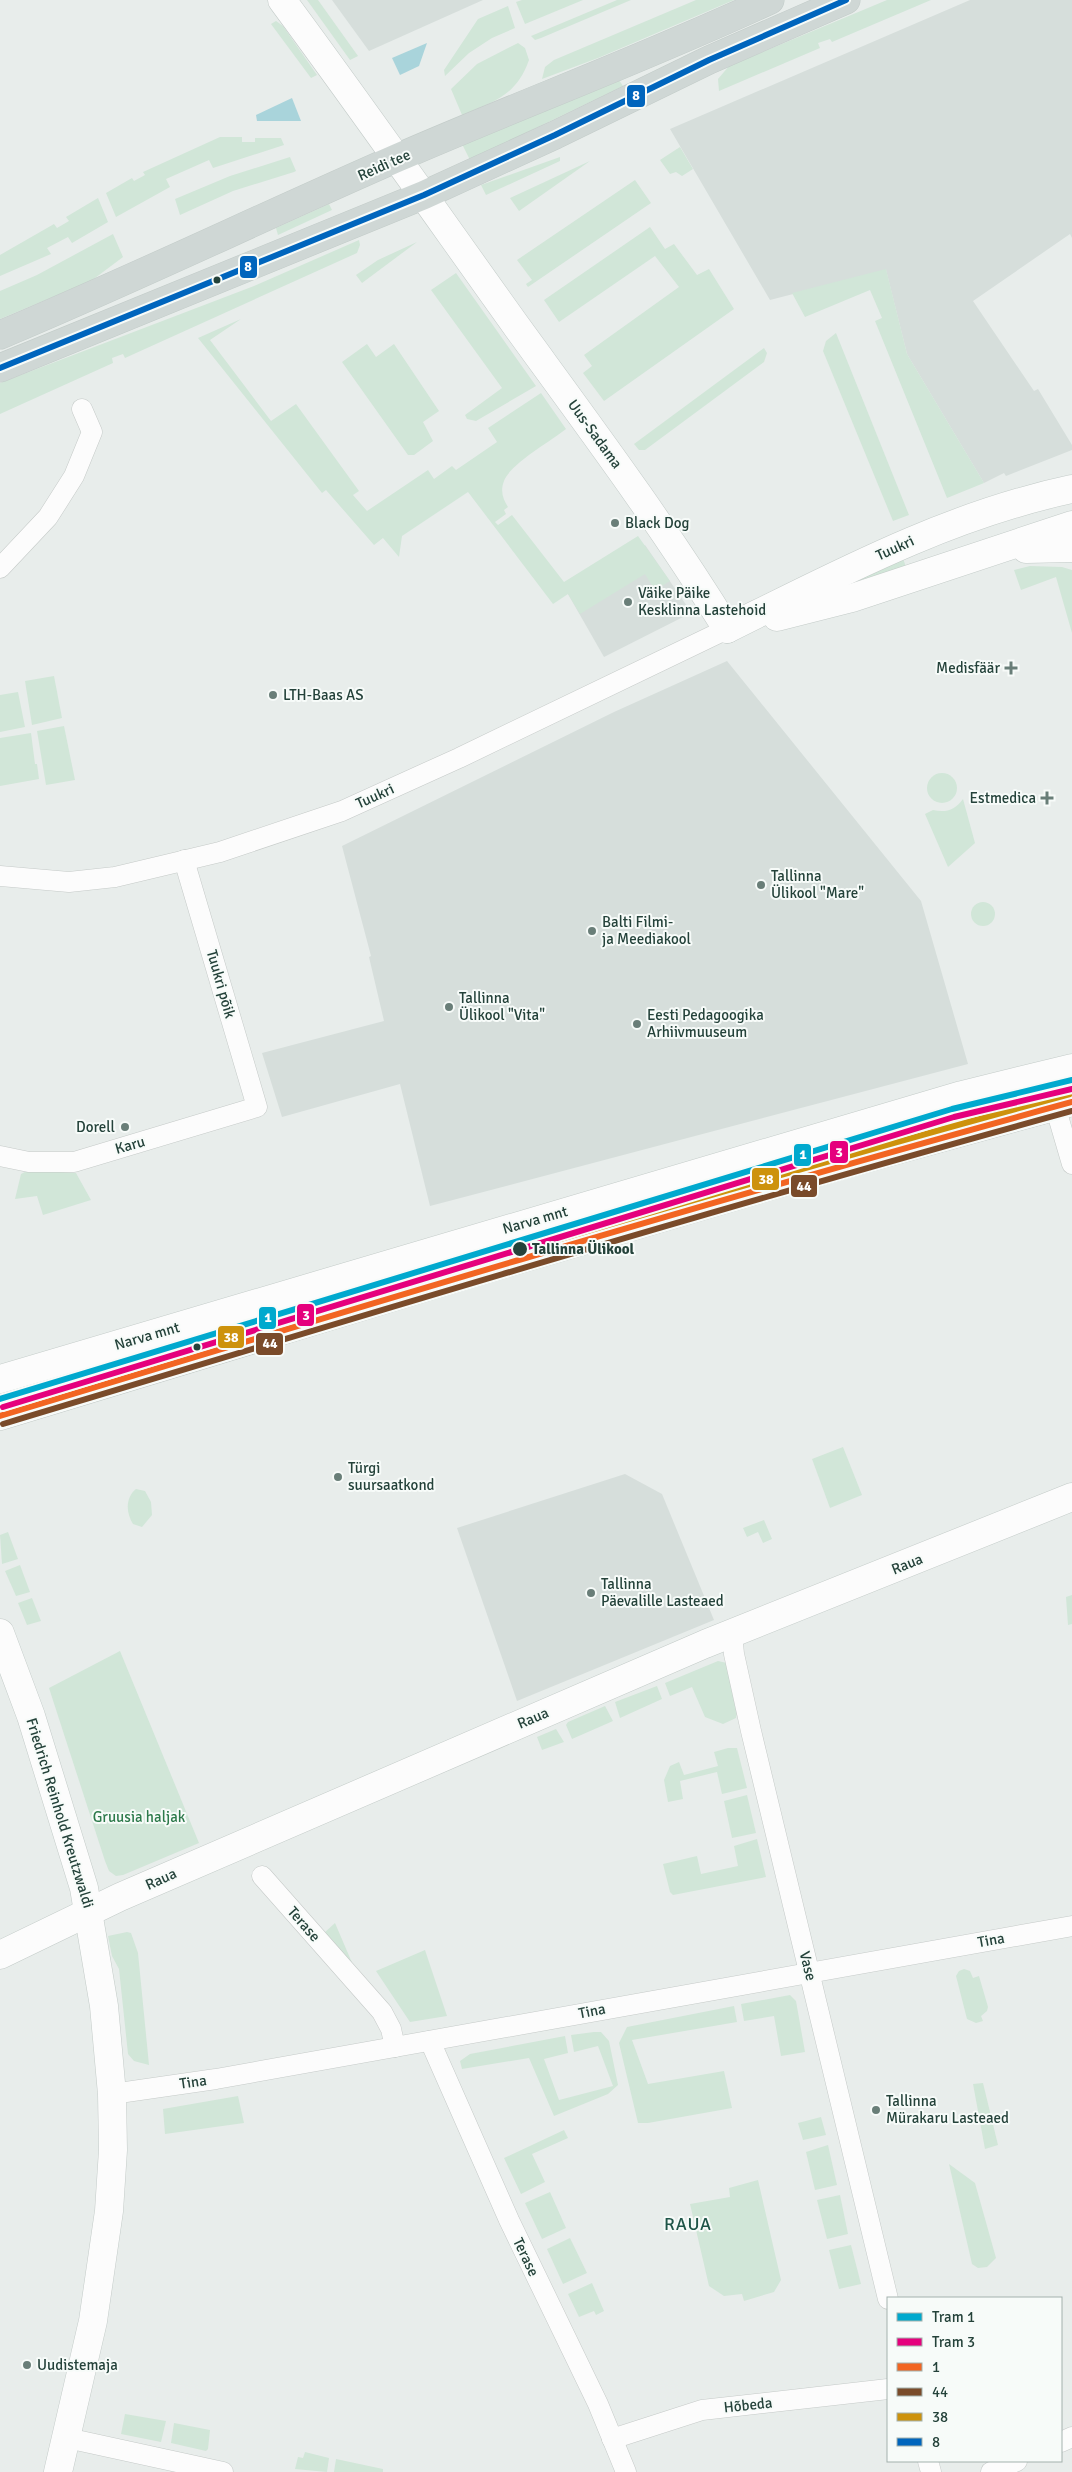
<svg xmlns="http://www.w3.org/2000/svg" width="1072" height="2472" font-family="Signika,sans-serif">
<rect width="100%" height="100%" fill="#e8edeb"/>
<!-- built -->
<g fill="#d6dedb">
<polygon points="332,0 483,0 369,51"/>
<polygon points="970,0 1072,0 1072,238 1070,234 973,301 1034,391 1038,389 1072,445 1072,450 1006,476 1004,473 984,483 907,354 886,270 770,300 670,129"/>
<polygon points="645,545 689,609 687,615 604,657 568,594"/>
<polygon points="727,661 921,901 968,1064 430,1206 400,1084 282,1117 262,1053 384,1021 369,957 371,956 342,846 614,712"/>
<polygon points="625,1474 662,1494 714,1620 517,1701 457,1528"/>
</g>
<!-- green -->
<g fill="#d1e6d8">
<polygon points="307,0 318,0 358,56 350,60"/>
<polygon points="522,0 583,0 525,24 516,2"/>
<polygon points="617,0 631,0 541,38 535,40 531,36"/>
<polygon points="696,0 734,0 598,58 542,79 545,67 554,60"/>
<polygon points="887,0 931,0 832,42 830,39 818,43 820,48 719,91 718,79 729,66"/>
<polygon points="508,6 515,28 492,38 469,53 445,76 444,70 478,19"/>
<polygon points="276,21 283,26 317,75 311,78 271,24"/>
<path d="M518 43 525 48 529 60C516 96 495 101 462 115L451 89 477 64Z"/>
<polygon points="619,80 623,86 470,160 462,144"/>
<polygon points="220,137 242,137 242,142 255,142 255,138 281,138 284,145 213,168 209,160 166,179 170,187 116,217 106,193 132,178 134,181 145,175 143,172"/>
<polygon points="680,147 693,169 682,176 676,172 670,174 660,160"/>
<polygon points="290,157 296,171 294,172 233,191 180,215 175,199 230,176"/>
<polygon points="560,157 560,161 486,195 481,185"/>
<polygon points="590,161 519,211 510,198"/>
<polygon points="635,180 651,203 528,287 526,284 532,280 517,260"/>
<polygon points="98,198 108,222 72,243 68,237 47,248 51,254 0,276 0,255 54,224 57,228 69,221 66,217"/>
<polygon points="329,204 332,210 278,235 276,228"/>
<polygon points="650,227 665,249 674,244 697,275 709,269 734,309 604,401 583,373 592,366 584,355 679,287 655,256 559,322 544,300"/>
<polygon points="113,234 123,257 91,281 0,319 0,291 37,275"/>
<polygon points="359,240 360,245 357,253 125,358 123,354 112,358 113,363 0,414 0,383 254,286"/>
<polygon points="417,242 362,283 356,275 378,260"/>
<polygon points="886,269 907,354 984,483 947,498 875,321 882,318 870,290 805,317 792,293"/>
<polygon points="456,273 536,386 476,421 467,419 465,415 502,388 431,290"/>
<path d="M241 319 210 340 271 421 296 404 359 491 353 495 367 511 428 470 434 479 452 466 456 470 497 442 488 428 541 393 566 429C551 441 510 464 504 481 500 491 503 499 508 507L504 510 506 514 495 522 498 525 512 515 564 582 638 536 670 581 655 590 645 574 580 614 568 594 553 604 468 492 402 536 399 557 383 538 374 545 326 490 322 493 198 338Z"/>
<polygon points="836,333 909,515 893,521 823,351 826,341"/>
<polygon points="367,344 376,357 394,344 439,411 423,422 433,441 414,455 408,455 342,362"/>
<polygon points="764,348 767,353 764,362 645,450 639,450 634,444"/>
<polygon points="903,559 907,569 836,592 833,587"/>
<polygon points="1030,566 1062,567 1072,570 1072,633 1056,577 1021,590 1014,570"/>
<polygon points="54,676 62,718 32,725 25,681"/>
<polygon points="18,692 25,727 0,732 0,695"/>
<polygon points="64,726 75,780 46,785 37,731"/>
<polygon points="31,733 35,764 37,764 39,779 0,786 0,738"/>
<circle cx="942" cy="788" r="15"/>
<path d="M963 799 975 843 948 867 925 814 933 810C946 813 955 810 963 799Z"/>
<circle cx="983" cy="914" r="12"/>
<polygon points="45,1171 76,1173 91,1200 43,1215 37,1196 15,1199 21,1174 25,1172"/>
<polygon points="843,1447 862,1495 830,1508 812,1459"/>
<path d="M136 1489 145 1491 151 1502 152 1515 142 1527 133 1524C126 1513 125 1498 136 1489Z"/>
<polygon points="764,1520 772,1539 763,1543 758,1532 747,1537 743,1528"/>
<polygon points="8,1532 18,1559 2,1564 0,1535"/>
<polygon points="20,1565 30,1592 16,1596 5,1571"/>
<polygon points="1072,1595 1072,1624 1068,1625 1066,1597"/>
<polygon points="32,1598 41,1621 27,1625 18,1603"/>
<polygon points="120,1651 199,1843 123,1875 116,1876 109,1871 105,1861 49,1688"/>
<polygon points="718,1661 727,1663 738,1708 736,1718 723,1724 705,1717 692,1687 670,1696 665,1683"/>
<polygon points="657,1686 662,1699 620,1718 615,1702"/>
<polygon points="605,1706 613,1721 572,1739 566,1725 568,1722"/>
<polygon points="556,1729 564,1742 542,1750 537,1737"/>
<polygon points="728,1748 737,1748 747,1788 722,1794 717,1772 680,1781 683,1799 668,1802 664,1780 670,1766 679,1762 684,1775 718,1766 714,1752"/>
<polygon points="747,1795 756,1833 732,1838 724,1801"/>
<polygon points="757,1839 766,1877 673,1895 670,1892 663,1864 697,1856 701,1874 738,1866 734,1846"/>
<polygon points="335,1923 353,1965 323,1934"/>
<polygon points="127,1932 131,1933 138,1953 149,2065 134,2061 128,2054 119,1969 112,1956 108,1936"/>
<polygon points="425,1950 447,2016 410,2022 376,1971"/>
<polygon points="964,1969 970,1971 973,1978 979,1976 988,2007 987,2011 981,2016 983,2021 976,2023 967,2019 956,1976 959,1971"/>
<polygon points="790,1995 796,2001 805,2052 781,2056 774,2016 744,2021 741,2004"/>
<polygon points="734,2006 737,2022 632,2040 648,2084 724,2071 732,2108 648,2123 638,2123 619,2043 627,2027"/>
<polygon points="594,2032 601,2032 609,2041 618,2085 608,2094 554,2116 529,2058 462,2069 460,2061 470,2054 565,2036 568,2053 544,2059 559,2100 613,2086 598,2046 574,2052 571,2035"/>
<polygon points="983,2083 998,2145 985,2149 973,2084"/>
<polygon points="238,2096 244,2123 165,2134 163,2109"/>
<polygon points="821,2117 826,2135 803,2140 798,2123"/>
<polygon points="564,2130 568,2138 532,2154 545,2182 521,2194 504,2158"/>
<polygon points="828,2145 837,2185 815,2190 806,2152"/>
<polygon points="949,2164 975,2183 996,2258 987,2267 978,2268 972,2264"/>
<polygon points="758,2180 781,2280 774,2292 744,2301 742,2294 724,2296 709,2286 690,2204 730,2197 729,2188"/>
<polygon points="550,2192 566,2228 542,2239 525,2203"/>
<polygon points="840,2195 848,2234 827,2239 817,2200"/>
<polygon points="570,2238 587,2273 563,2284 547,2249"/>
<polygon points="851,2245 861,2284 839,2289 829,2250"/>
<polygon points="592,2283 604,2311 596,2315 594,2311 579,2317 568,2294"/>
<polygon points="125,2414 166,2421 161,2442 121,2434"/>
<polygon points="174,2423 210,2430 208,2449 206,2451 171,2443"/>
<polygon points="305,2452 329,2458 327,2472 295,2469 298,2457 303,2458"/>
<polygon points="336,2459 383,2469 383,2472 334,2472"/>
</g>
<!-- water -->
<g fill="#a9d4db">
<polygon points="427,43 419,66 400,75 392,58"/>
<polygon points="292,98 301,121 257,121 256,115"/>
</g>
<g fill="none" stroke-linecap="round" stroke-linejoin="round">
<defs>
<g id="street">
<polyline points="0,568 48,517 74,476 92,432 82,409"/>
<polyline points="0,876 69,882 115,877 220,852 342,811 459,758 727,629"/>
<polyline points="1055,1106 1072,1164"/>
<polyline points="0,1156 29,1162 74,1162 257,1107 184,860"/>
<polyline points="732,1633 734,1654 751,1731 888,2299"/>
<polyline points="262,1876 382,2012 391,2029 395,2047"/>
<polyline points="430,2041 509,2220 598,2404 626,2472"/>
<polyline points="112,2094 216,2079 1072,1926"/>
<polyline points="67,2438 223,2472"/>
<polyline points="612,2439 702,2410 888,2389"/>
<polyline points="1061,2442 1072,2437"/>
<polyline points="928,2461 931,2472"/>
<polyline points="991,2472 1017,2461"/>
</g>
<g id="secondary">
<path d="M282 0C362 108 439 218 517 327 589 426 663 525 727 629"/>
<polyline points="1026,549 1072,548"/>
<polyline points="777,617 852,598 1072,525"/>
<path d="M727 629C838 574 949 515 1072 489"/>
<polyline points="0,1379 962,1095 1072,1068"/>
<polyline points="0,1416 459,1277 842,1165 1072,1102"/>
<polyline points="0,1633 31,1716 84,1888 104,2006 112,2094 113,2150 109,2211 93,2321 58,2472"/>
<polyline points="0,1955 120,1897 705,1644 1072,1497"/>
</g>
<g id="primary">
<path d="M0 335C134 279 264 216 397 158 521 104 648 57 770 0"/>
<polyline points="0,368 424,195 555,135 709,60 846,0"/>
</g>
</defs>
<!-- street casing -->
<use href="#street" stroke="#c5cac8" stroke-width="21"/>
<!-- secondary casing -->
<use href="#secondary" stroke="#c3cbc8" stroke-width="29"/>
<!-- primary casing -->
<use href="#primary" stroke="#c3ccc9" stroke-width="29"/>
<!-- street -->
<use href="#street" stroke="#fcfcfc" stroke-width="20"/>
<!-- secondary -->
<use href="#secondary" stroke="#fcfcfc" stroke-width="28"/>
<!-- primary -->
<use href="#primary" stroke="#cfd7d5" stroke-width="28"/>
<defs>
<path id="bus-1" d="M0 1416C356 1308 713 1200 1072 1102"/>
<path id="bus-2" d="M3 1424C358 1317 714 1209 1072 1111"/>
<path id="bus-3" d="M0 1407C356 1299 711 1192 1070 1094"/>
<polyline id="bus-4" points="0,368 424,195 555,135 709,60 846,0"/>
</defs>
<!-- bus-1 casing -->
<use href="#bus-1" stroke="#f7fbf9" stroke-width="10"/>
<!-- bus-2 casing -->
<use href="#bus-2" stroke="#f7fbf9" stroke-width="10"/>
<!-- bus-3 casing -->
<use href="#bus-3" stroke="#f7fbf9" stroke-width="10"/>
<!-- bus-4 casing -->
<use href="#bus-4" stroke="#f7fbf9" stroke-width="10"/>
<!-- bus-1 -->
<use href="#bus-1" stroke="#f26522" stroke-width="6"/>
<!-- bus-2 -->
<use href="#bus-2" stroke="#7a4b2a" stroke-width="6"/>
<!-- bus-3 -->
<use href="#bus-3" stroke="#cd920c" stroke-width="6"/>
<!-- bus-4 -->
<use href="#bus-4" stroke="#0065bd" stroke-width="6"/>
<defs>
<polyline id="tram-1" points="0,1399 952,1109 1072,1080"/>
<polyline id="tram-2" points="3,1407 954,1117 1072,1089"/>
</defs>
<!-- tram-1 casing -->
<use href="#tram-1" stroke="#f7fbf9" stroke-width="10"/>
<!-- tram-2 casing -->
<use href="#tram-2" stroke="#f7fbf9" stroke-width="10"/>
<!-- tram-1 -->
<use href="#tram-1" stroke="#00a9ce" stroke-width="6"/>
<!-- tram-2 -->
<use href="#tram-2" stroke="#e5007d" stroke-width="6"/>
</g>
<!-- markers -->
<g fill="#24423a" stroke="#f7fbf9" stroke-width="2">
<circle cx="217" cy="280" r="4.5"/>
<circle cx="520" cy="1249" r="8"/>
<circle cx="197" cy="1347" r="4.5"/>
</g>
<g fill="#697e78" stroke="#f7fbf9" stroke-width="2">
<circle cx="615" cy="523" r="5"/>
<circle cx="628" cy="602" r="5"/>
<path d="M1008.5 660.5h5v5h5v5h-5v5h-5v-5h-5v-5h5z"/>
<circle cx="273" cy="695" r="5"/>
<path d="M1044.5 790.5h5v5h5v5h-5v5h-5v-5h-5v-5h5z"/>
<circle cx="761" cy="885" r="5"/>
<circle cx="592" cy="931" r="5"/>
<circle cx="449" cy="1007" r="5"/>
<circle cx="637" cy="1024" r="5"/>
<circle cx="125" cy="1127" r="5"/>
<circle cx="338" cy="1477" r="5"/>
<circle cx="591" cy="1593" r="5"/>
<circle cx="876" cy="2110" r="5"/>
<circle cx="27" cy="2365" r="5"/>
</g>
<g text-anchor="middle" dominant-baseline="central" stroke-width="4" stroke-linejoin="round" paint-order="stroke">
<!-- street labels -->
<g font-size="15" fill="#24423a" stroke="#f7fbf9">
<text transform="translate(384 165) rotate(-24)">Reidi tee</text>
<text transform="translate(595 434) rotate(54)">Uus-Sadama</text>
<text transform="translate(895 548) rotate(-24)">Tuukri</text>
<text transform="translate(375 796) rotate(-24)">Tuukri</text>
<text transform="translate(221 984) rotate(74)">Tuukri põik</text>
<text transform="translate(130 1145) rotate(-16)">Karu</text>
<text transform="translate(535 1220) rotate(-16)">Narva mnt</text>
<text transform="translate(147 1336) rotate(-16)">Narva mnt</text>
<text transform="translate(907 1564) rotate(-22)">Raua</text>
<text transform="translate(533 1718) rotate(-23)">Raua</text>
<text transform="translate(60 1813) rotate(73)">Friedrich Reinhold Kreutzwaldi</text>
<text transform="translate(161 1879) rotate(-24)">Raua</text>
<text transform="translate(304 1924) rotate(49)">Terase</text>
<text transform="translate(991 1940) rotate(-10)">Tina</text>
<text transform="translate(808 1966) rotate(76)">Vase</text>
<text transform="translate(592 2011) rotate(-11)">Tina</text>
<text transform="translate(193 2082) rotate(-8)">Tina</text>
<text transform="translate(526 2257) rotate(65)">Terase</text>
<text transform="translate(748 2405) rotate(-6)">Hõbeda</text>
</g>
<!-- poi labels -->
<g font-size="15" fill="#24423a" stroke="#f7fbf9" text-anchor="start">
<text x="625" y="523">Black Dog</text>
<text x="638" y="593">Väike Päike<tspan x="638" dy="17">Kesklinna Lastehoid</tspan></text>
<text x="1000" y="668" text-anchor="end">Medisfäär</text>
<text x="283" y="695">LTH-Baas AS</text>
<text x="1036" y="798" text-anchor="end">Estmedica</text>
<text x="771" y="876">Tallinna<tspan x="771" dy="17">Ülikool "Mare"</tspan></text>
<text x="602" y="922">Balti Filmi-<tspan x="602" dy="17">ja Meediakool</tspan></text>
<text x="459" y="998">Tallinna<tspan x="459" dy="17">Ülikool "Vita"</tspan></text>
<text x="647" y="1015">Eesti Pedagoogika<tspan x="647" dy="17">Arhiivmuuseum</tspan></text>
<text x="115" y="1127" text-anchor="end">Dorell</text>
<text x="348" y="1468">Türgi<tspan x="348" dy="17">suursaatkond</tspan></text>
<text x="601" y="1584">Tallinna<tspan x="601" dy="17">Päevalille Lasteaed</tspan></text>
<text x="886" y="2101">Tallinna<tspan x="886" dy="17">Mürakaru Lasteaed</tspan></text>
<text x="37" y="2365">Uudistemaja</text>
</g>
<!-- stop labels -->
<g font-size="15" font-weight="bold" fill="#24423a" stroke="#f7fbf9" text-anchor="start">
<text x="532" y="1249">Tallinna Ülikool</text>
</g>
<!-- park labels -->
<g font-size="15" fill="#2d7a4b" stroke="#f7fbf9">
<text x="139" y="1817">Gruusia haljak</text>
</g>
<!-- quarter labels -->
<g font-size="18" letter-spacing="1" fill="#1f5548" stroke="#f7fbf9">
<text x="688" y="2224">RAUA</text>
</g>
</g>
<g stroke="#f7fbf9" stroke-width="2">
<rect x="626" y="84" width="20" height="24" rx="5" fill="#0065bd"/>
<rect x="239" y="255" width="19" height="24" rx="5" fill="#0065bd"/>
<rect x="829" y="1140" width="20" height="24" rx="5" fill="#e5007d"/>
<rect x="793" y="1143" width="19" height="24" rx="5" fill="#00a9ce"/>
<rect x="751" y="1167" width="29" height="24" rx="5" fill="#cd920c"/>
<rect x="790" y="1174" width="28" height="24" rx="5" fill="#7a4b2a"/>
<rect x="296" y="1303" width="19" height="24" rx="5" fill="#e5007d"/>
<rect x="258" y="1306" width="19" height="24" rx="5" fill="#00a9ce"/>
<rect x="217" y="1325" width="28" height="24" rx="5" fill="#cd920c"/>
<rect x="255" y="1332" width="29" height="24" rx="5" fill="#7a4b2a"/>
</g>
<g font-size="14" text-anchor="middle" font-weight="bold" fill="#fff">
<text x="636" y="100">8</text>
<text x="248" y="271">8</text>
<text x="839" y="1157">3</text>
<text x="803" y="1159">1</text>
<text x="766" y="1184">38</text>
<text x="804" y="1191">44</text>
<text x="306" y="1320">3</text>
<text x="268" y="1322">1</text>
<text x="231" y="1342">38</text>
<text x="270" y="1348">44</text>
</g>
<!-- legend -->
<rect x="887" y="2297" width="175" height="165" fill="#f7fbf9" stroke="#a3b1ad"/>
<rect x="897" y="2313" width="25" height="8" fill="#00a9ce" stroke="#a3b1ad"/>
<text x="932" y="2322" font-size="15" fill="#24423a">Tram 1</text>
<rect x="897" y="2338" width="25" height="8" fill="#e5007d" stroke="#a3b1ad"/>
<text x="932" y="2347" font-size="15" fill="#24423a">Tram 3</text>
<rect x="897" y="2363" width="25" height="8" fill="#f26522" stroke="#a3b1ad"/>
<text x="932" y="2372" font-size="15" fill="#24423a">1</text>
<rect x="897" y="2388" width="25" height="8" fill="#7a4b2a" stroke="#a3b1ad"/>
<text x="932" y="2397" font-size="15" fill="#24423a">44</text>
<rect x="897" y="2413" width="25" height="8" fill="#cd920c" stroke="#a3b1ad"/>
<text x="932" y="2422" font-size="15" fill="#24423a">38</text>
<rect x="897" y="2438" width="25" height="8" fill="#0065bd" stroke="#a3b1ad"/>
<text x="932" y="2447" font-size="15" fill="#24423a">8</text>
</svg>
